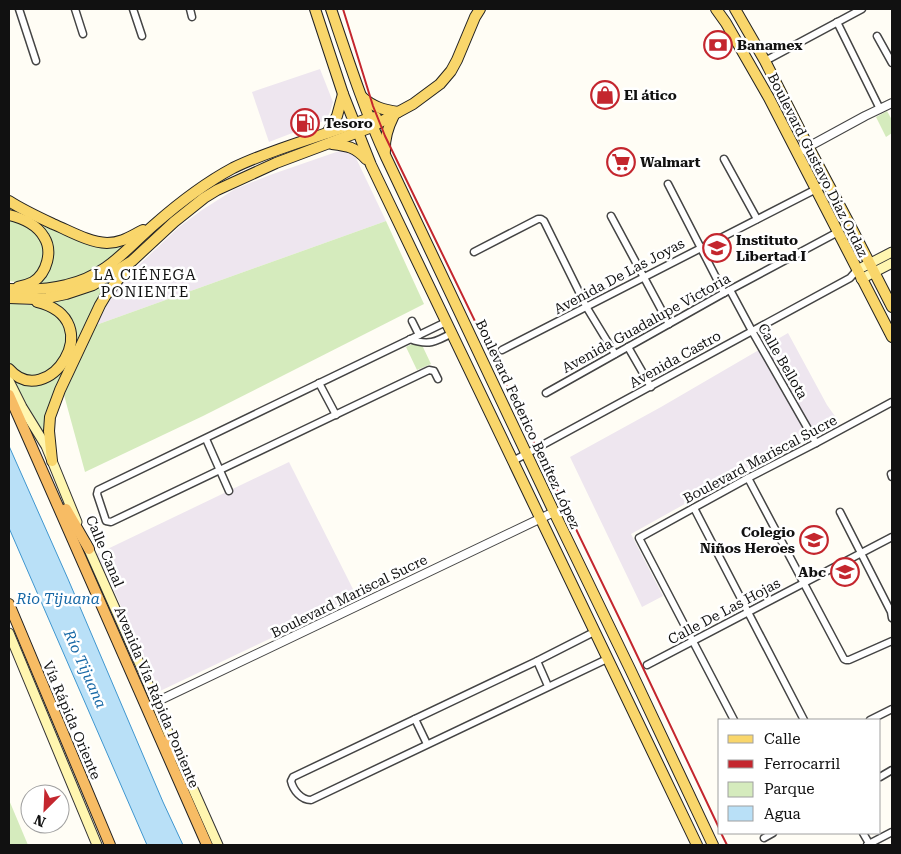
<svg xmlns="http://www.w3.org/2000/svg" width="901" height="854" font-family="'Roboto Serif',serif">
<rect width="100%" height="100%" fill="#fffdf5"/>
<!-- industrial -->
<g fill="#eee6ef">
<polygon points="320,69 333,102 330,112 326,120 269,142 252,92"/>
<polygon points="342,150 351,152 355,156 386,221 96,325 110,300 122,281 179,227 202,210 235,189 270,175"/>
<polygon points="788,333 827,405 837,419 631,534 663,596 642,607 570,457 661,407"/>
<polygon points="289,462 357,597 160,691 97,554"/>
</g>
<!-- green -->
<g fill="#d5ebbd">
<polygon points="887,111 892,120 892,133 886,137 876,117"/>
<path d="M9 205 97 245 140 235C108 259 82 283 40 285 30 285 19 282 9 281Z"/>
<polygon points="386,221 424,304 203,416 85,472 64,395 96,325"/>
<polygon points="113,280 44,437 13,379 9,367 9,303 29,305 53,301"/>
<polygon points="412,344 422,345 431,364 417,370 406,347"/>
<polygon points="9,800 28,845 9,845"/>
</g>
<!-- water -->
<polygon fill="#b9e0f7" stroke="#3f96cf" points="9,446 68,579 163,802 183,845 147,845 9,528"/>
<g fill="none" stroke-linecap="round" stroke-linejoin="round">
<defs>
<g id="minor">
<polyline points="19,9 36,61"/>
<polyline points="75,9 83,34"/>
<polyline points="133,9 142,36"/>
<polyline points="190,9 192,17"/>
<polyline points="837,22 880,109"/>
<polyline points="877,36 892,63"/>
<polyline points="765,61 862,9"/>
<polyline points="724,159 757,219"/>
<polyline points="668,184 724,293"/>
<polyline points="611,216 669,324"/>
<polyline points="474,252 538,219 541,219 544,221 587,308 615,354"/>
<polyline points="730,290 752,331 816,443"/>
<polyline points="412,321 419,335"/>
<path d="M410 339C428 346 436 342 452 333"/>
<polyline points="628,347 651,387"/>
<polyline points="502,350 828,183"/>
<polyline points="438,379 434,371 429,370 111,522 106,521 97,494 98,490 446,322"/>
<polyline points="319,383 336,415"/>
<polyline points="546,393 724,293 838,232"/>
<polyline points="206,439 229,491"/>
<polyline points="513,461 850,278 857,270"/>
<polyline points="891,474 892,477"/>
<polyline points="748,478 844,659 846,660 849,660 892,641"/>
<polyline points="694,508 804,720"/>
<polyline points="840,512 891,612 892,618"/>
<path d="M594 632 537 661 293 777 291 781C293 790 301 800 311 800L607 659"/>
<polyline points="537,661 548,686"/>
<polyline points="647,665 892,537"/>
<polyline points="415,719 427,744"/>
<polyline points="734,720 639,538 748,478 816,443 892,402"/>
<polyline points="870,720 892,709"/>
<polyline points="880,777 892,770"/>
<polyline points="863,833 870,845"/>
<polyline points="764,838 773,833"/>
<polyline points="867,845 892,832"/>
</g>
<g id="tertiary">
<polyline points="797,153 865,116 892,103"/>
<polyline points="156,702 554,512"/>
</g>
<g id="secondary">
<polyline points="857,270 892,252"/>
<polyline points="861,279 892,263"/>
<polyline points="9,381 22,407 46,446 77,522"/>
<polyline points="86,543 142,669 170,737 218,845"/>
<polyline points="9,633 97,845"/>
</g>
<g id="primary">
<polyline points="315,9 343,94 371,165 697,845"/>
<path d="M331 9C348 59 364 109 386 157L554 512 630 669 713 845"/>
<polyline points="716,9 726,23 769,98 892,337"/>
<polyline points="735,9 765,61 808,146 849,223 892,307"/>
<path d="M362 97C373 107 384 110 398 112"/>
<polyline points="327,133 337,116 343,94"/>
<path d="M332 144C348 146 355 147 366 159"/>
<path d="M385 151C384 138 388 127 394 115"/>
<path d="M9 201C23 210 38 217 53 224 70 231 88 242 107 243 122 243 131 236 143 230"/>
<path d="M9 215C22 218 37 225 44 237 53 251 47 273 33 282 29 284 23 286 18 287"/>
<path d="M9 289C28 290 47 290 66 285 107 276 126 249 155 224 179 203 205 183 233 168 276 147 324 136 369 118L376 117"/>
<polyline points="9,298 35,299 47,298 66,294 93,285 132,261 174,222 204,198 217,190 276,163 372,127 389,117 413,104 440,84 451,71 457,60 475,17 480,9"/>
<path d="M9 369C47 413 111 320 37 302"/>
<polyline points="52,461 49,431 50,417 60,390 100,305 106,295 128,267"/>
</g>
<g id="trunk">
<polyline points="9,395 207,845"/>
<polyline points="66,509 89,549"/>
<polyline points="9,604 110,845"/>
<polyline points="170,737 169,742 173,755"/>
</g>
</defs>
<!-- minor casing -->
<use href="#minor" stroke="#444" stroke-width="9"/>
<!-- tertiary casing -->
<use href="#tertiary" stroke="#444" stroke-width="10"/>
<!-- secondary casing -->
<use href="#secondary" stroke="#333" stroke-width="11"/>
<!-- primary casing -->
<use href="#primary" stroke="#222" stroke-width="12"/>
<!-- trunk casing -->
<use href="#trunk" stroke="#222" stroke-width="12"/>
<!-- minor -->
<use href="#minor" stroke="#fff" stroke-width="6"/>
<!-- tertiary -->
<use href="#tertiary" stroke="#fff" stroke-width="8"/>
<!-- secondary -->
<use href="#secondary" stroke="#fff6b0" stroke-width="9"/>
<!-- primary -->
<use href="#primary" stroke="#f9d66b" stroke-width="10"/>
<!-- trunk -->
<use href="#trunk" stroke="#f7bc64" stroke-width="10"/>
<!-- rail -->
<g stroke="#c4262e" stroke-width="2">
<polyline points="343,9 373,106 385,136 625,630 720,830"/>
<polyline points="721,833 727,845"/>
</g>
</g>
<!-- icons -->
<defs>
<symbol id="bank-ring" viewBox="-11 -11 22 22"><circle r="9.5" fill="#fff" stroke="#c4262e" stroke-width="1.5"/><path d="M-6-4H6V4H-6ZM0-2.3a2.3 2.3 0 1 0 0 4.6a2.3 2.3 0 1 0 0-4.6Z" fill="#c4262e"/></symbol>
<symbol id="shop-ring" viewBox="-11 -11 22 22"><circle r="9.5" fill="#fff" stroke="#c4262e" stroke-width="1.5"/><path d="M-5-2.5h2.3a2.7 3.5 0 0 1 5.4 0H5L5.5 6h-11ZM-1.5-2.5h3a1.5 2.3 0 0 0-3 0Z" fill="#c4262e"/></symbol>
<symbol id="fuel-ring" viewBox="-11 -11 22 22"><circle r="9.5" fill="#fff" stroke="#c4262e" stroke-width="1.5"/><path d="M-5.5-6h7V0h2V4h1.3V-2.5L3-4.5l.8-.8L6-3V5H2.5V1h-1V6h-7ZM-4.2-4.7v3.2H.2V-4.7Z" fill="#c4262e"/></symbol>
<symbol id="supermarket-ring" viewBox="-11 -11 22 22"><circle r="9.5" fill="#fff" stroke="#c4262e" stroke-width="1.5"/><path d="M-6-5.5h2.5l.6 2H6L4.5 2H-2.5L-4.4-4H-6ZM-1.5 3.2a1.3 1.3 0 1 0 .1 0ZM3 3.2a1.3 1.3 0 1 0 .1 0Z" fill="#c4262e"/></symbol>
<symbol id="school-ring" viewBox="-11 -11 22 22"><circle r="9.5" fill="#fff" stroke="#c4262e" stroke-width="1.5"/><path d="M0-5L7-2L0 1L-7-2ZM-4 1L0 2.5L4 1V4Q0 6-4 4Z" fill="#c4262e"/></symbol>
<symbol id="university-ring" viewBox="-11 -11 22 22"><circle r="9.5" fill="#fff" stroke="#c4262e" stroke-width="1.5"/><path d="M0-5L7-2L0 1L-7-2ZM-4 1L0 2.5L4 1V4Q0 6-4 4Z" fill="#c4262e"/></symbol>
</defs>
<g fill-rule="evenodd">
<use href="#bank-ring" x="702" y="29" width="32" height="32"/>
<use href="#shop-ring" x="589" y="79" width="32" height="32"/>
<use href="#fuel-ring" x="289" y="107" width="32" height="32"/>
<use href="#supermarket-ring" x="605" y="146" width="32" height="32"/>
<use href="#school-ring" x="701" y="232" width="32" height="32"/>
<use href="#university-ring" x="798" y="524" width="32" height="32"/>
<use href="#school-ring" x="829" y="556" width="32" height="32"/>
</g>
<g text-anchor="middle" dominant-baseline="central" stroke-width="5" stroke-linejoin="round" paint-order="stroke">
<!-- poi labels -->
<g font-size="14" font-weight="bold" fill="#111" stroke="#fff" text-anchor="start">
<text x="737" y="45">Banamex</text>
<text x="624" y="95">El ático</text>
<text x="324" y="123">Tesoro</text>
<text x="640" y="162">Walmart</text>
<text x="736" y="240">Instituto<tspan x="736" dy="16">Libertad I</tspan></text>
<text x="795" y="532" text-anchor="end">Colegio<tspan x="795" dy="16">Niños Heroes</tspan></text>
<text x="826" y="572" text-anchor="end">Abc</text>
</g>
<!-- street labels -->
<g font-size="14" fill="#111" stroke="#fff">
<text transform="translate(818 165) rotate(63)">Boulevard Gustavo Díaz Ordaz</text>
<text transform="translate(619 276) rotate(-28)">Avenida De Las Joyas</text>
<text transform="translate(646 323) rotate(-29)">Avenida Guadalupe Victoria</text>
<text transform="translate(675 359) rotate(-29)">Avenida Castro</text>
<text transform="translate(783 361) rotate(60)">Calle Bellota</text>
<text transform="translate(528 424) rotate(65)">Boulevard Federico Benítez López</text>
<text transform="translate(760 459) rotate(-28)">Boulevard Mariscal Sucre</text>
<text transform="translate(105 551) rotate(67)">Calle Canal</text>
<text transform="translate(349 596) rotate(-26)">Boulevard Mariscal Sucre</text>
<text transform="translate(724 611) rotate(-28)">Calle De Las Hojas</text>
<text transform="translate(157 697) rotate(67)">Avenida Vía Rápida Poniente</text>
<text transform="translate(72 720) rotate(67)">Vía Rápida Oriente</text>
</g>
<!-- neighbourhood labels -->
<g font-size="15" letter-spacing="1" fill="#111" stroke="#fff">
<text x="145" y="275">LA CIÉNEGA<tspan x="145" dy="17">PONIENTE</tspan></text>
</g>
<!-- water labels -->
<g font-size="15" font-style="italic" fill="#1768a6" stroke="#fff">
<text x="58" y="599">Rio Tijuana</text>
<text transform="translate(85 669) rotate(66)">Río Tijuana</text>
</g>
</g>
<!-- border -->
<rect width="901" height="854" fill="none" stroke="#111111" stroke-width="20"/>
<!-- legend -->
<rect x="718" y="719" width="162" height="115" fill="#ffffff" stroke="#a0a0a0"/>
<rect x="728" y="735" width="25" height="8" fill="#f9d66b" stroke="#a0a0a0"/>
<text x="764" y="744" font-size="15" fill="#111111">Calle</text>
<rect x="728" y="760" width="25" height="8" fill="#c4262e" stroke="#a0a0a0"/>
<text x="764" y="769" font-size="15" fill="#111111">Ferrocarril</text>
<rect x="728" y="782" width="25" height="15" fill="#d5ebbd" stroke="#a0a0a0"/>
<text x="764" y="794" font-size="15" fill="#111111">Parque</text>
<rect x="728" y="806" width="25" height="15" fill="#b9e0f7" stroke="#a0a0a0"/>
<text x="764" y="819" font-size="15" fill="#111111">Agua</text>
<!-- north arrow -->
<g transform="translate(45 809) rotate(204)"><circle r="24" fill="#ffffff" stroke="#a0a0a0"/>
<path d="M0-4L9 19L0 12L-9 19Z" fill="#c4262e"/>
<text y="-8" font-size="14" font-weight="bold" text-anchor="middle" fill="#111111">N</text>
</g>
</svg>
